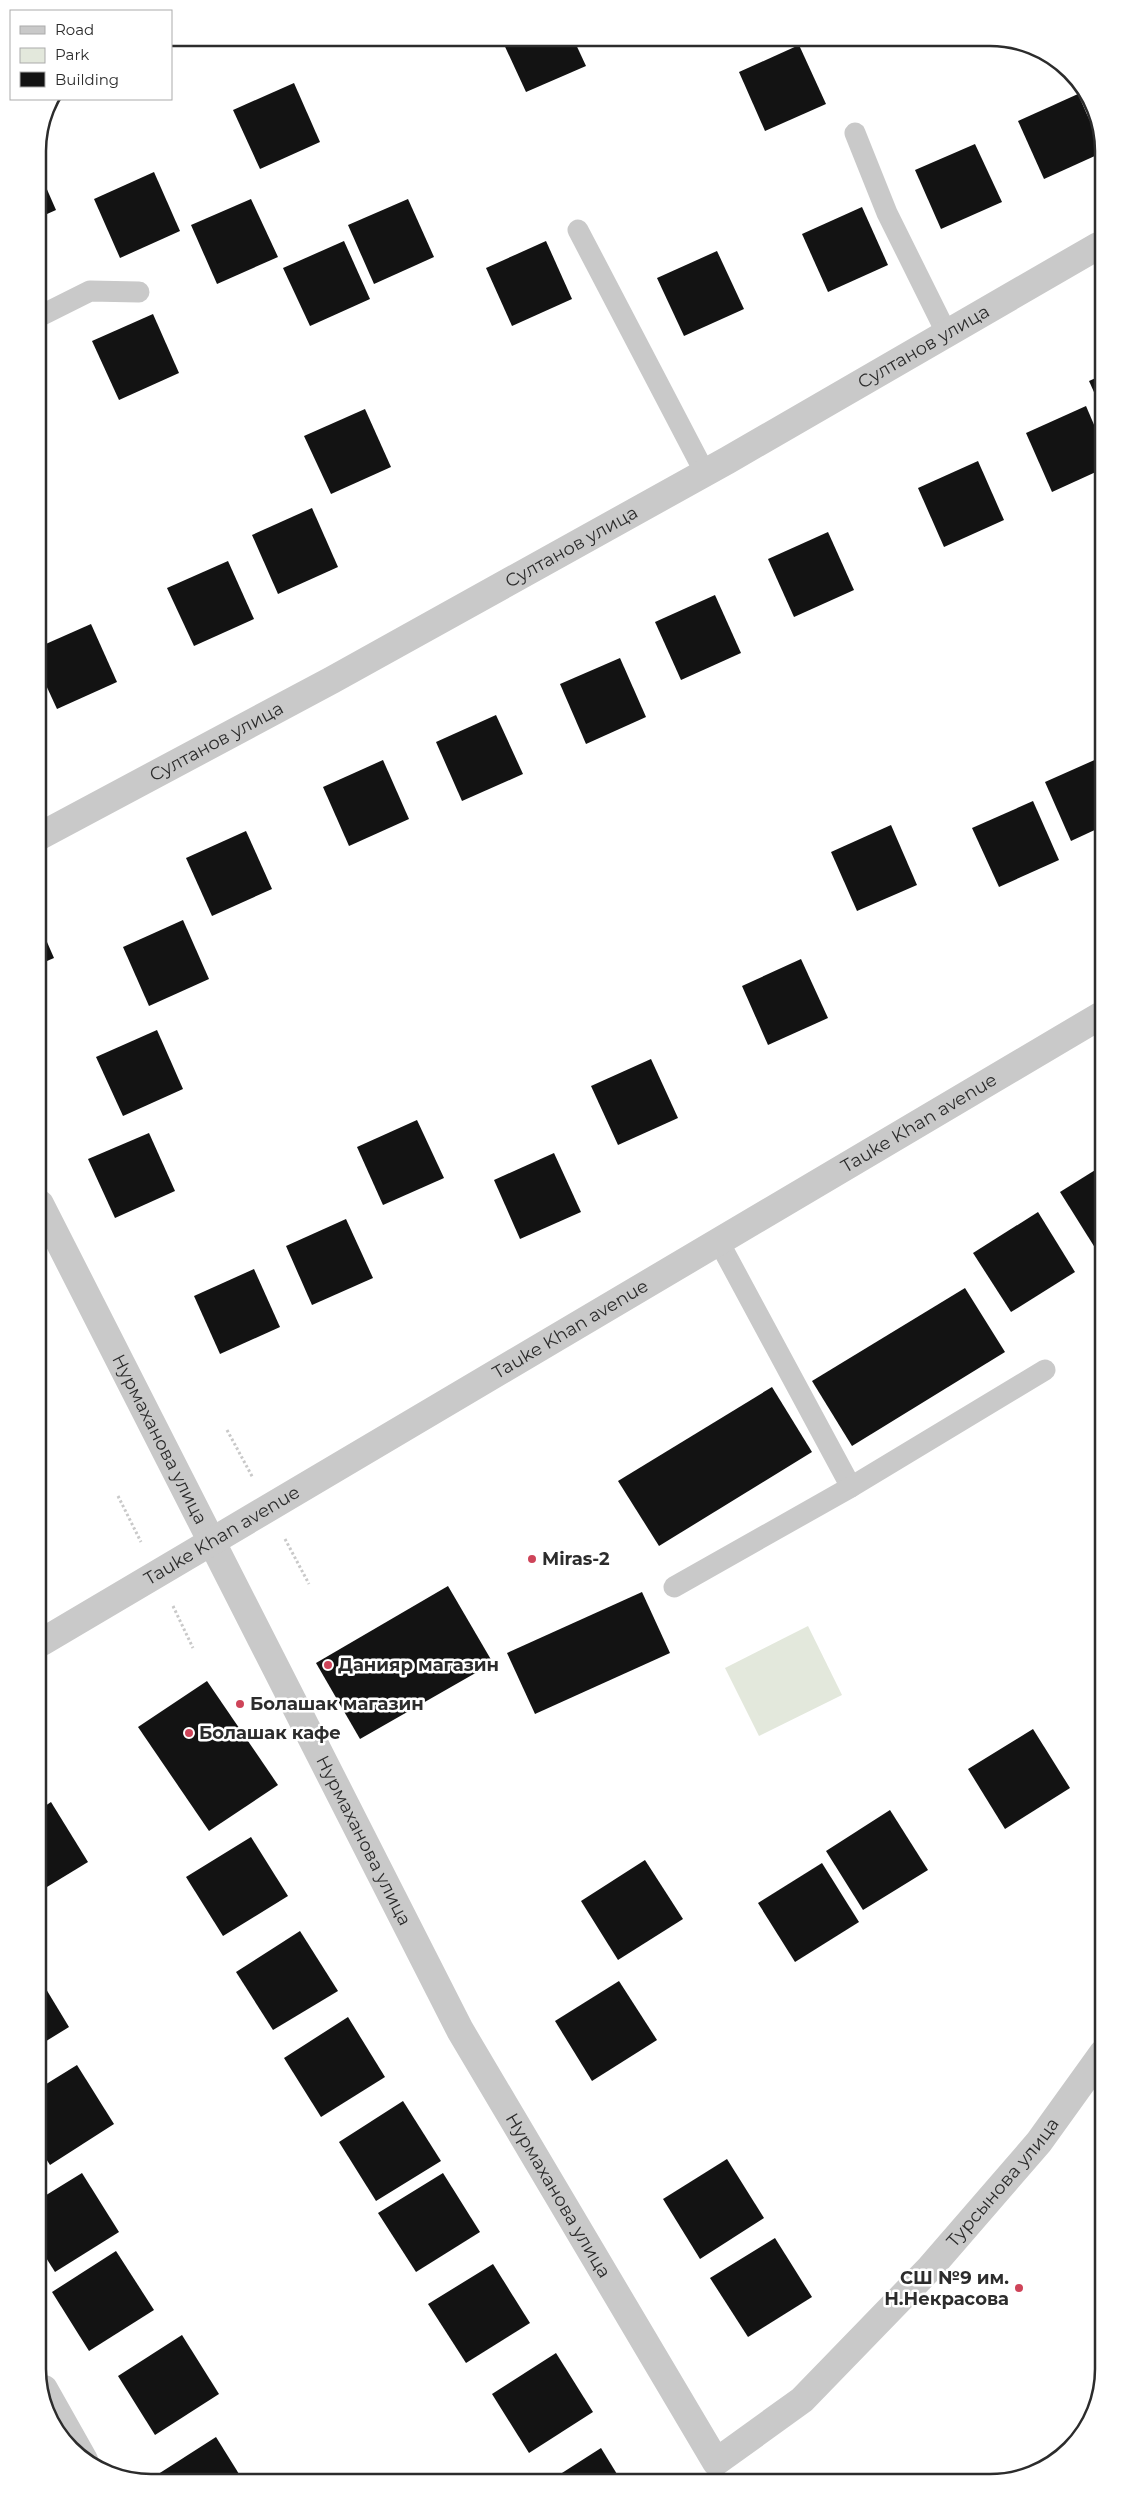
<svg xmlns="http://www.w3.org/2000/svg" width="1141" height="2520" font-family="Montserrat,sans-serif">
<rect width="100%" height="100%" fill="#fff"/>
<!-- green -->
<polygon fill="#e3e8dc" points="808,1626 842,1695 759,1736 725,1668"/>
<!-- building -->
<g fill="#131313">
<polygon points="501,38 573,38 586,66 526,92"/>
<polygon points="799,45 826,104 765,131 739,72"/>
<polygon points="294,83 320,142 260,169 233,110"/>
<polygon points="1078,94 1097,137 1097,155 1044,179 1018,121"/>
<polygon points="975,144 1002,202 941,229 915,170"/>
<polygon points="38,169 56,210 38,218"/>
<polygon points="154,172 180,231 120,258 94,199"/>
<polygon points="251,199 278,257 217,284 191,225"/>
<polygon points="408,199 434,257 374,284 348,225"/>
<polygon points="862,207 888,265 828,292 802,234"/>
<polygon points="344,241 370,299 310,326 283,268"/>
<polygon points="546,241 572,299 512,326 486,268"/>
<polygon points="717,251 744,309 684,336 657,278"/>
<polygon points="153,314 179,373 119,400 92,341"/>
<polygon points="1098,377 1098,401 1089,381"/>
<polygon points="1086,406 1098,434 1098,471 1052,492 1026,433"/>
<polygon points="365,409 391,467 331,494 304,436"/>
<polygon points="978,461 1004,520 944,547 918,488"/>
<polygon points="312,508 338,567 278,594 252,535"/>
<polygon points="828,532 854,590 794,617 768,559"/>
<polygon points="228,561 254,619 194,646 167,588"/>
<polygon points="715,595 741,653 681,680 655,622"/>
<polygon points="91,624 117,682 57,709 39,670 39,647"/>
<polygon points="620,658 646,717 586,744 560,684"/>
<polygon points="496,715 523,774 462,801 436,742"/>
<polygon points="1099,758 1099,828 1071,841 1045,782"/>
<polygon points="383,760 409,819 349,846 323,787"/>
<polygon points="1033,801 1059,860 999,887 972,828"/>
<polygon points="891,825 917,885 857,911 831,852"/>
<polygon points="246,831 272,889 212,916 186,858"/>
<polygon points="183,920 209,979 149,1006 123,947"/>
<polygon points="40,926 54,958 40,964"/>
<polygon points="801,959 828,1018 768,1045 742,986"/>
<polygon points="157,1030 183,1089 123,1116 96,1057"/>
<polygon points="651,1059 678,1118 618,1145 591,1086"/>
<polygon points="417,1120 444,1178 383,1205 357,1147"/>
<polygon points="149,1133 175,1191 115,1218 88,1159"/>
<polygon points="554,1153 581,1212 520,1239 494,1180"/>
<polygon points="1100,1167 1100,1250 1097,1251 1060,1192"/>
<polygon points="1038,1212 1075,1272 1011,1312 973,1253"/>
<polygon points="346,1219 373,1278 312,1305 286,1246"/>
<polygon points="254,1269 280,1327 220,1354 194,1296"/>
<polygon points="965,1288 1005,1352 852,1446 812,1381"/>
<polygon points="772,1387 812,1452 659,1546 618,1481"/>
<polygon points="448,1586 493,1663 360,1739 316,1663"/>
<polygon points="642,1592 670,1653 535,1714 507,1653"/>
<polygon points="207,1681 278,1785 209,1831 138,1727"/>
<polygon points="1033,1729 1070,1788 1005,1829 968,1769"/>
<polygon points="51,1802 88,1862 42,1890 42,1808"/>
<polygon points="890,1810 928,1870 863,1910 826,1851"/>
<polygon points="251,1837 288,1896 223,1936 186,1877"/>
<polygon points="645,1860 683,1919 618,1960 581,1901"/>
<polygon points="822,1863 859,1922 795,1962 758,1903"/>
<polygon points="300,1931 338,1991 273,2030 236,1972"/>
<polygon points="619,1981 657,2040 592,2081 555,2021"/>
<polygon points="43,1984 69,2027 43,2043"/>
<polygon points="348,2017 385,2077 321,2117 284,2058"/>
<polygon points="77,2065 114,2124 50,2165 43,2154 43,2086"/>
<polygon points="403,2101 441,2161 376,2201 339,2142"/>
<polygon points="727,2159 764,2218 700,2259 663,2199"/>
<polygon points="82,2173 119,2232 55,2272 43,2253 43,2197"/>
<polygon points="443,2173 480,2232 416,2272 378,2213"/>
<polygon points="775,2238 812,2297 748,2337 710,2278"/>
<polygon points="116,2251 154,2310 89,2351 52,2292"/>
<polygon points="493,2264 530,2323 466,2363 428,2304"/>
<polygon points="182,2335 219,2394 155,2435 118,2376"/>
<polygon points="556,2353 593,2412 529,2453 492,2394"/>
<polygon points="216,2437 244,2482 155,2482 152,2478"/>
<polygon points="601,2448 620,2479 551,2480"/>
</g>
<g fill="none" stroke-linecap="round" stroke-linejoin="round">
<!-- path -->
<g stroke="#c9c9c9" stroke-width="3" stroke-dasharray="2.5 2.5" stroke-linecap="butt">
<polyline points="227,1430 253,1478"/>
<polyline points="118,1496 141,1542"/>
<polyline points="285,1539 309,1584"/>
<polyline points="173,1606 193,1648"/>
</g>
<!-- service -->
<g stroke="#c9c9c9" stroke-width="21">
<polyline points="855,133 887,213 947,334"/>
<polyline points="578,230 705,473"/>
<polyline points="38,317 90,291 139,292"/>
<polyline points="719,1242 851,1487"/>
<polyline points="674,1587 851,1487 1045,1370"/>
</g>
<!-- minor -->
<g stroke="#c9c9c9" stroke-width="28">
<path id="s1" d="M40 836 332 680 728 460 1098 246"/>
<path id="s2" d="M40 1204 460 2030 716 2462 802 2400 930 2268 1039 2142 1103 2053"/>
<polyline points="44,2389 84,2460"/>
</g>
<!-- tertiary -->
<path stroke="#c9c9c9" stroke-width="28" id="s3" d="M42 1642 1100 1016"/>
</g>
<!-- markers -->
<g fill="#ce4459" stroke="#fff" stroke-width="2">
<circle cx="532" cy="1559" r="5"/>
<circle cx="328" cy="1665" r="5"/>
<circle cx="240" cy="1704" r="5"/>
<circle cx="189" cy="1733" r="5"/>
<circle cx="1019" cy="2288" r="5"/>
</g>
<g text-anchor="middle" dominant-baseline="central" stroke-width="5" stroke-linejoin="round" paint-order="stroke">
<!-- street labels -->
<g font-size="18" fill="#2c2c2c" stroke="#fff">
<text stroke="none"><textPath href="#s1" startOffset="1010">Султанов улица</textPath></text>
<text stroke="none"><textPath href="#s1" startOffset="605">Султанов улица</textPath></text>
<text stroke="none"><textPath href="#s1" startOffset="200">Султанов улица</textPath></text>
<text stroke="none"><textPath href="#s3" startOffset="1019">Tauke Khan avenue</textPath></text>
<text stroke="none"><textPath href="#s3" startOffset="614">Tauke Khan avenue</textPath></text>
<text stroke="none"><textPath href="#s2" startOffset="264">Нурмаханова улица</textPath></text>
<text stroke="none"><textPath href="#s3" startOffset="209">Tauke Khan avenue</textPath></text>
<text stroke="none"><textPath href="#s2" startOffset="714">Нурмаханова улица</textPath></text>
<text stroke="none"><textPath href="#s2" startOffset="1831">Турсынова улица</textPath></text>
<text stroke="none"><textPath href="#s2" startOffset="1119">Нурмаханова улица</textPath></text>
</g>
<!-- poi labels -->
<g font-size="18" font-weight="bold" fill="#2c2c2c" stroke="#fff" text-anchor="start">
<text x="542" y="1559">Miras-2</text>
<text x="338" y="1665">Данияр магазин</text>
<text x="250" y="1704">Болашак магазин</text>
<text x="199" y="1733">Болашак кафе</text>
<text x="1009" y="2278" text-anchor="end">СШ №9 им.<tspan x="1009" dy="21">Н.Некрасова</tspan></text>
</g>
</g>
<!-- crop -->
<path d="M0 0H1141V2520H0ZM151 46H990A105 105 0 0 1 1095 151V2369A105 105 0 0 1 990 2474H151A105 105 0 0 1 46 2369V151A105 105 0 0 1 151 46Z" fill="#fff" fill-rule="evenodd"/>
<path fill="none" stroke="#2c2c2c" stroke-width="2.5" d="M151 46H990A105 105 0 0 1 1095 151V2369A105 105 0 0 1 990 2474H151A105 105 0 0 1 46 2369V151A105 105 0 0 1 151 46Z"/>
<!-- legend -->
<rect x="10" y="10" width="162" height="90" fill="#ffffff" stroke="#ababab"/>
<rect x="20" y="26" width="25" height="8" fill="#c9c9c9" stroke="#ababab"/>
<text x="55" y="35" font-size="15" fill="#2c2c2c">Road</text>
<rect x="20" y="48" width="25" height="15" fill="#e3e8dc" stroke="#ababab"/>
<text x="55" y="60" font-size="15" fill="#2c2c2c">Park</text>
<rect x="20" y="72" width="25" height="15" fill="#131313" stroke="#ababab"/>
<text x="55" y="85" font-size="15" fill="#2c2c2c">Building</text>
</svg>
